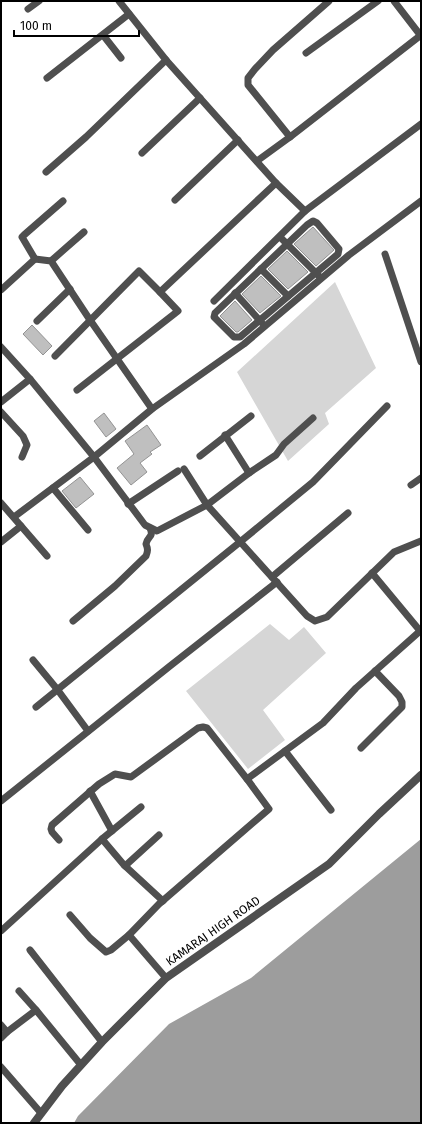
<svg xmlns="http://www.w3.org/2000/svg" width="422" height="1124" font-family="'Fira Sans',sans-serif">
<rect width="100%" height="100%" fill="#fff"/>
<!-- green -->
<g fill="#d6d6d6">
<polygon points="335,282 376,368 325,413 329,424 288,461 237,372"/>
<polygon points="270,624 289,640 304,627 326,653 263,710 285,740 248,769 186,691"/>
</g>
<!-- water -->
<polygon fill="#9d9d9d" points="421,839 421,1123 74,1123 78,1116 169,1024 251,978"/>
<!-- building -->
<g fill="#bfbfbf" stroke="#939393">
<polygon points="313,227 334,250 316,266 294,244"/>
<polygon points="287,251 308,272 288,289 268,269"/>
<polygon points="261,276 281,296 260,313 242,294"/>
<polygon points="235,301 252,320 238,332 236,332 220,316"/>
<polygon points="32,325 52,346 43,355 23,334"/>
<polygon points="104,413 116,429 106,437 94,421"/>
<polygon points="147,425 161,445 150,452 152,454 140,463 147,472 131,485 117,468 134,454 125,441"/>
<polygon points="80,477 94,494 76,508 62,491"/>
</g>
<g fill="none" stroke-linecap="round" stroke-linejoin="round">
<!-- minor -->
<g stroke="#4f4f4f" stroke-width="7">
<polyline points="119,1 166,60 276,183 305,211"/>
<polyline points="394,1 421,36"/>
<polyline points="28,9 39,1"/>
<polyline points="103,35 121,58"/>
<polyline points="306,53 378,1"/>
<polyline points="47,78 129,14"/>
<polyline points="290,137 248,85 248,78 255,69 273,50 329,1"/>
<polyline points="142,153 200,98"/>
<polyline points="257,161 290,137 421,35"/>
<polyline points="46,172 86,137 166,60"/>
<polyline points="175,200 238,140"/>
<polygon points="313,221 317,223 339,249 338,254 240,337 234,337 214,317 215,313 307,225"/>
<polyline points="280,237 319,276"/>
<polyline points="385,254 421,362"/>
<polyline points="35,259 51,261 90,320 152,409"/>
<polyline points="35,259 22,237 24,235 63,201"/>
<polyline points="51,261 84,232"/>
<polyline points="261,269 288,296"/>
<polyline points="1,290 35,259"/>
<polyline points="235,293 262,323"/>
<polyline points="214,301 305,211 421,124"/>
<polyline points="37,321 70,289"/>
<polyline points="1,347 30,379 94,457 145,525 157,531 207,505 184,469"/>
<polyline points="55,356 139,271 160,292 276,183"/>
<polyline points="77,390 178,311 160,292"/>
<polyline points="1,402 30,379"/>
<polyline points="1,412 23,436 27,445 22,457"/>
<polyline points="313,418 284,444 276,455 249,473 207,505 307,616 315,621 327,617 394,552 421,541"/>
<polyline points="225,435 249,473"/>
<polyline points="200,456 251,416"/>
<polyline points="411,485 421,478"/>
<polyline points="53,488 88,530"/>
<polyline points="1,503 21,526 1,542"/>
<polyline points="128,504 178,471"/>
<polyline points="14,517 94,457 152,409 244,344 349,255 421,201"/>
<polyline points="21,526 47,556"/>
<polyline points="372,573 421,632"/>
<polyline points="272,577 348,513"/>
<path d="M73 621 115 586 146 556C148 551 148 549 146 544 148 535 154 538 150 528"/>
<polyline points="33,660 57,689 88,731"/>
<polyline points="36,707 240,542 313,482 387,406"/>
<polyline points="361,748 402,707 402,702 399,696 375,671"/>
<polyline points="285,751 331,810"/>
<polyline points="90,791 112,831"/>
<polyline points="1,801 170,666 277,582"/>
<polyline points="102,839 124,865 163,901"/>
<polyline points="59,840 52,832 51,829 52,825 99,784 115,774 131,777 198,728 203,727 207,728 247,779"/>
<polyline points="125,866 159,835"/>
<polyline points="70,915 90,938 106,952 111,950 129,935"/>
<polyline points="1,931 102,839 141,807"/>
<polyline points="30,950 102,1042"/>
<polyline points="166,978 129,935 159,904 269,809 247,779 323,723 356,688 420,631"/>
<polyline points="19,991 36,1010 81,1065"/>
<polyline points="1,1025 7,1032"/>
<polyline points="1,1038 7,1032 36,1010"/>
<polyline points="1,1067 41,1113"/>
</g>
<!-- tertiary -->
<polyline stroke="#4f4f4f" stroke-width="8" points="34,1123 62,1086 102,1042 166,978 329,864 379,814 421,775"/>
</g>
<g text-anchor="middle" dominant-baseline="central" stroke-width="3" stroke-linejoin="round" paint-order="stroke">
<!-- street labels -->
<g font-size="12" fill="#000" stroke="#fff">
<text transform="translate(213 931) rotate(-35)">KAMARAJ HIGH ROAD</text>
</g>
</g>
<!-- border -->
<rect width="422" height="1124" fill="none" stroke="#000000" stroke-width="4"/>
<!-- scale -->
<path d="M14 30v6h125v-6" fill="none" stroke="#000000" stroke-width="2"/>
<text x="20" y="30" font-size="12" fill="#000000" stroke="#ffffff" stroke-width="3" paint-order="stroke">100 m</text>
</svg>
